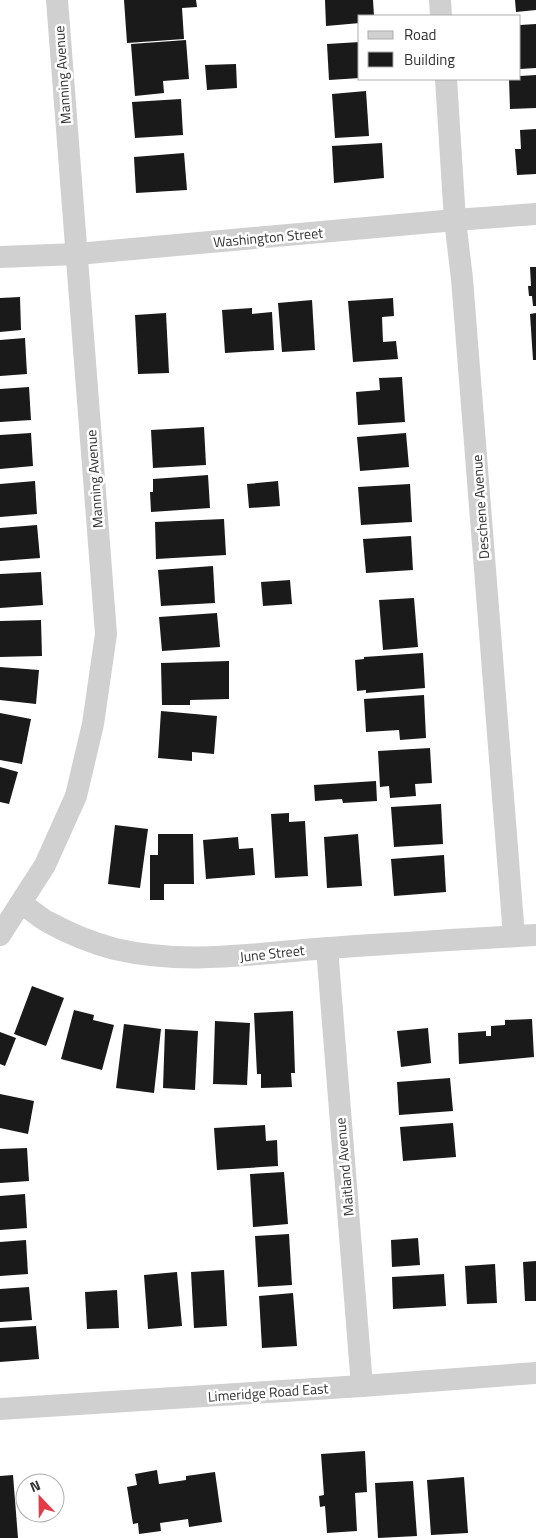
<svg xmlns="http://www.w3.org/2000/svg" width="536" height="1538" font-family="'Titillium Web',sans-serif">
<rect width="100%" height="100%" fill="#fff"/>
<!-- building -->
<g fill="#1a1a1a">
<polygon points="124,0 196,0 197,7 182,8 184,39 127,43"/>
<polygon points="325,0 373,0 374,16 360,16 360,23 326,26"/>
<polygon points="515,0 536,0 536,10 516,12"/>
<polygon points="536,24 536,68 520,69 520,25"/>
<polygon points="186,40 189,79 163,81 164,93 135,96 131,44"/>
<polygon points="360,42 360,78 329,80 327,44"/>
<polygon points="236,64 237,88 207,90 205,65"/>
<polygon points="536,75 536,108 510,109 509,79 520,79 520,76"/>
<polygon points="366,91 369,136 335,138 332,94"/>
<polygon points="181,99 183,135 135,138 132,102"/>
<polygon points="536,129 536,174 517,175 515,149 521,149 520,130"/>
<polygon points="382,143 384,178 334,183 332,146"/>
<polygon points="184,153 187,190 136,193 134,157"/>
<polygon points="530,267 536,267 536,306 533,306 532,296 529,296 528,286 531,286"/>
<polygon points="20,297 21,330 0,332 0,298"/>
<polygon points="393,298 394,316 382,317 383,342 396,341 398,359 353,362 348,301"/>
<polygon points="312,300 315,350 282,352 278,303"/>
<polygon points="252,308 252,314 272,312 274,350 225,353 222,310"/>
<polygon points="166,313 169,373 138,374 135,315"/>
<polygon points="536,313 536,360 533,360 530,314"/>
<polygon points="25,338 27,374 0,376 0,340"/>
<polygon points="402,377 405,422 358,425 356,392 380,390 379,378"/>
<polygon points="29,387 31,420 0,422 0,389"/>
<polygon points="204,427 206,465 153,468 151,430"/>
<polygon points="31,433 33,466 0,469 0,435"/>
<polygon points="406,433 409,467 360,471 357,437"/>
<polygon points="208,475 210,508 151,512 150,492 153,492 153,479"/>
<polygon points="35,481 37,514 0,517 0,484"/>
<polygon points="278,481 280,506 249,508 247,484"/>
<polygon points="410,484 412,522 361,525 358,487"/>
<polygon points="224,519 226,555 156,559 155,522"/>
<polygon points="37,525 40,558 0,561 0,528"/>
<polygon points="411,536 413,570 366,573 363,539"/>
<polygon points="213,566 215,603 161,606 158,570"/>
<polygon points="41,572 43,605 0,608 0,574"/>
<polygon points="290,580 292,604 263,606 261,582"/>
<polygon points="414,598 418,647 383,650 379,600"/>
<polygon points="217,613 220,647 162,651 159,617"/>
<polygon points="41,620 42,656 0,657 0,621"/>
<polygon points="423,653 425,688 366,693 366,690 357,691 355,660 364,659 364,657"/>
<polygon points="229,661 229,699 190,700 190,705 162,705 161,663"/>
<polygon points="0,667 39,670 36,704 0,700"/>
<polygon points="424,695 426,738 400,740 399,730 366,732 364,699"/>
<polygon points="161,711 217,716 214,754 192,752 192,761 158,758"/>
<polygon points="0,713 31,719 22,764 0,760"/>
<polygon points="430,748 432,783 415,784 416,796 390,798 389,786 380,787 378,751"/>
<polygon points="0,767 18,772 9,804 0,802"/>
<polygon points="376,781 377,801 343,803 342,799 315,801 314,785"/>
<polygon points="441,804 443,844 394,847 391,807"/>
<polygon points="289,813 289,822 305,821 308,876 275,878 271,814"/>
<polygon points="115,825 148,829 140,888 108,884"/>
<polygon points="158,834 193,834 194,884 164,884 164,900 150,900 150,855 158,855"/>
<polygon points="358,834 362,886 327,888 324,837"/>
<polygon points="238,837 239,849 253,848 255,875 206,879 203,840"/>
<polygon points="444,855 446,892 394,896 391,859"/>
<polygon points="32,986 64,998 46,1046 14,1034"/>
<polygon points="74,1010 94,1015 93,1020 114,1025 102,1070 61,1059"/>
<polygon points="293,1011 295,1073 291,1073 292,1087 261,1088 261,1074 257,1074 254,1013"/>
<polygon points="532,1019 534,1057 459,1064 458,1033 486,1031 486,1036 491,1036 491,1026 505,1025 505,1020"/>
<polygon points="215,1021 250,1023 247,1085 213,1084"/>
<polygon points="124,1024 161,1029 154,1093 116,1088"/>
<polygon points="428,1028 431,1063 401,1067 397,1031"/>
<polygon points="165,1029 198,1031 195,1090 163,1088"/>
<polygon points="0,1032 16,1038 5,1066 0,1064"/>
<polygon points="450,1078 453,1111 399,1115 397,1082"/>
<polygon points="0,1094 34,1101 28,1134 0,1128"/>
<polygon points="453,1123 456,1157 403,1161 400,1127"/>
<polygon points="265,1125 266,1141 277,1140 278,1166 217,1170 214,1128"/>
<polygon points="27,1148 29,1181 0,1183 0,1149"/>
<polygon points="284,1172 288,1224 253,1227 250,1174"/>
<polygon points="25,1194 27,1228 0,1230 0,1196"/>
<polygon points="289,1234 292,1285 258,1287 255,1236"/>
<polygon points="418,1238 420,1265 392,1267 391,1240"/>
<polygon points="26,1240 28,1274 0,1276 0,1242"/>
<polygon points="536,1261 536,1301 525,1301 523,1262"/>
<polygon points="495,1264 497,1303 467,1304 465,1266"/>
<polygon points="224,1270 227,1326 194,1328 191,1272"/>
<polygon points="177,1272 182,1326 148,1329 144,1275"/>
<polygon points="444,1274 446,1306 393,1309 392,1277"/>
<polygon points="29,1287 32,1320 0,1322 0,1289"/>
<polygon points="117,1290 119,1328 87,1329 85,1292"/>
<polygon points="293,1293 297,1346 262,1348 259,1296"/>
<polygon points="36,1326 39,1359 0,1362 0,1328"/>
<polygon points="365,1451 367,1492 355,1493 357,1531 327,1533 325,1506 320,1507 319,1496 324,1495 321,1454"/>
<polygon points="157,1470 159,1484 186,1480 186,1476 215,1472 222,1522 189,1527 188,1519 160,1523 161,1531 139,1534 138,1523 133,1524 127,1487 137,1485 135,1474"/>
<polygon points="13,1475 18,1538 0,1538 0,1476"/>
<polygon points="464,1477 468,1533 431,1535 427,1480"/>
<polygon points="413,1481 417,1536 378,1538 375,1483"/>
</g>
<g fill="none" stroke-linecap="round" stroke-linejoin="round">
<!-- minor -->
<g stroke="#d0d0d0" stroke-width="22">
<polyline points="440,0 441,16"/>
<polyline points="446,79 455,220 462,279 514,936"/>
<polyline points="0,257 77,254 455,220 536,214"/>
<path d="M20 904C31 908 38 917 48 922 68 933 92 943 115 949 188 966 256 953 329 948 398 943 467 939 536 935"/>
<polyline points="0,935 45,865 76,796 93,724 106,634 57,0"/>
<polyline points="327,948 362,1386"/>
<polyline points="0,1409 362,1386 536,1373"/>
</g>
</g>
<g text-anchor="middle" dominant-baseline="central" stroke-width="5" stroke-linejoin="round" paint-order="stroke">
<!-- street labels -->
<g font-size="14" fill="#333" stroke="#fff">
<text transform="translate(62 75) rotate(-94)">Manning Avenue</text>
<text transform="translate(268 237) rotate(-5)">Washington Street</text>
<text transform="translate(94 479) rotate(-94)">Manning Avenue</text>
<text transform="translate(480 507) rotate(-94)">Deschene Avenue</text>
<text transform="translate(272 953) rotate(-6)">June Street</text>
<text transform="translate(344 1167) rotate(-95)">Maitland Avenue</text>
<text transform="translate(268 1392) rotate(-4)">Limeridge Road East</text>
</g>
</g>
<!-- legend -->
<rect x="358" y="15" width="162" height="65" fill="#ffffff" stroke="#adadad"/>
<rect x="368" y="31" width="25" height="8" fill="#d0d0d0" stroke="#adadad"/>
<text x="404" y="40" font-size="15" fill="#333333">Road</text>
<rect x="368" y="52" width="25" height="15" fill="#1a1a1a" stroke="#adadad"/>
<text x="404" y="65" font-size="15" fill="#333333">Building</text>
<!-- north arrow -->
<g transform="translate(40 1498) rotate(338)"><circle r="24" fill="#ffffff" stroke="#adadad"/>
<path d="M0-4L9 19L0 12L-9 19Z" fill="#e63946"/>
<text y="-8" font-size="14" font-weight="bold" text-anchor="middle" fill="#333333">N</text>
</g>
</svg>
